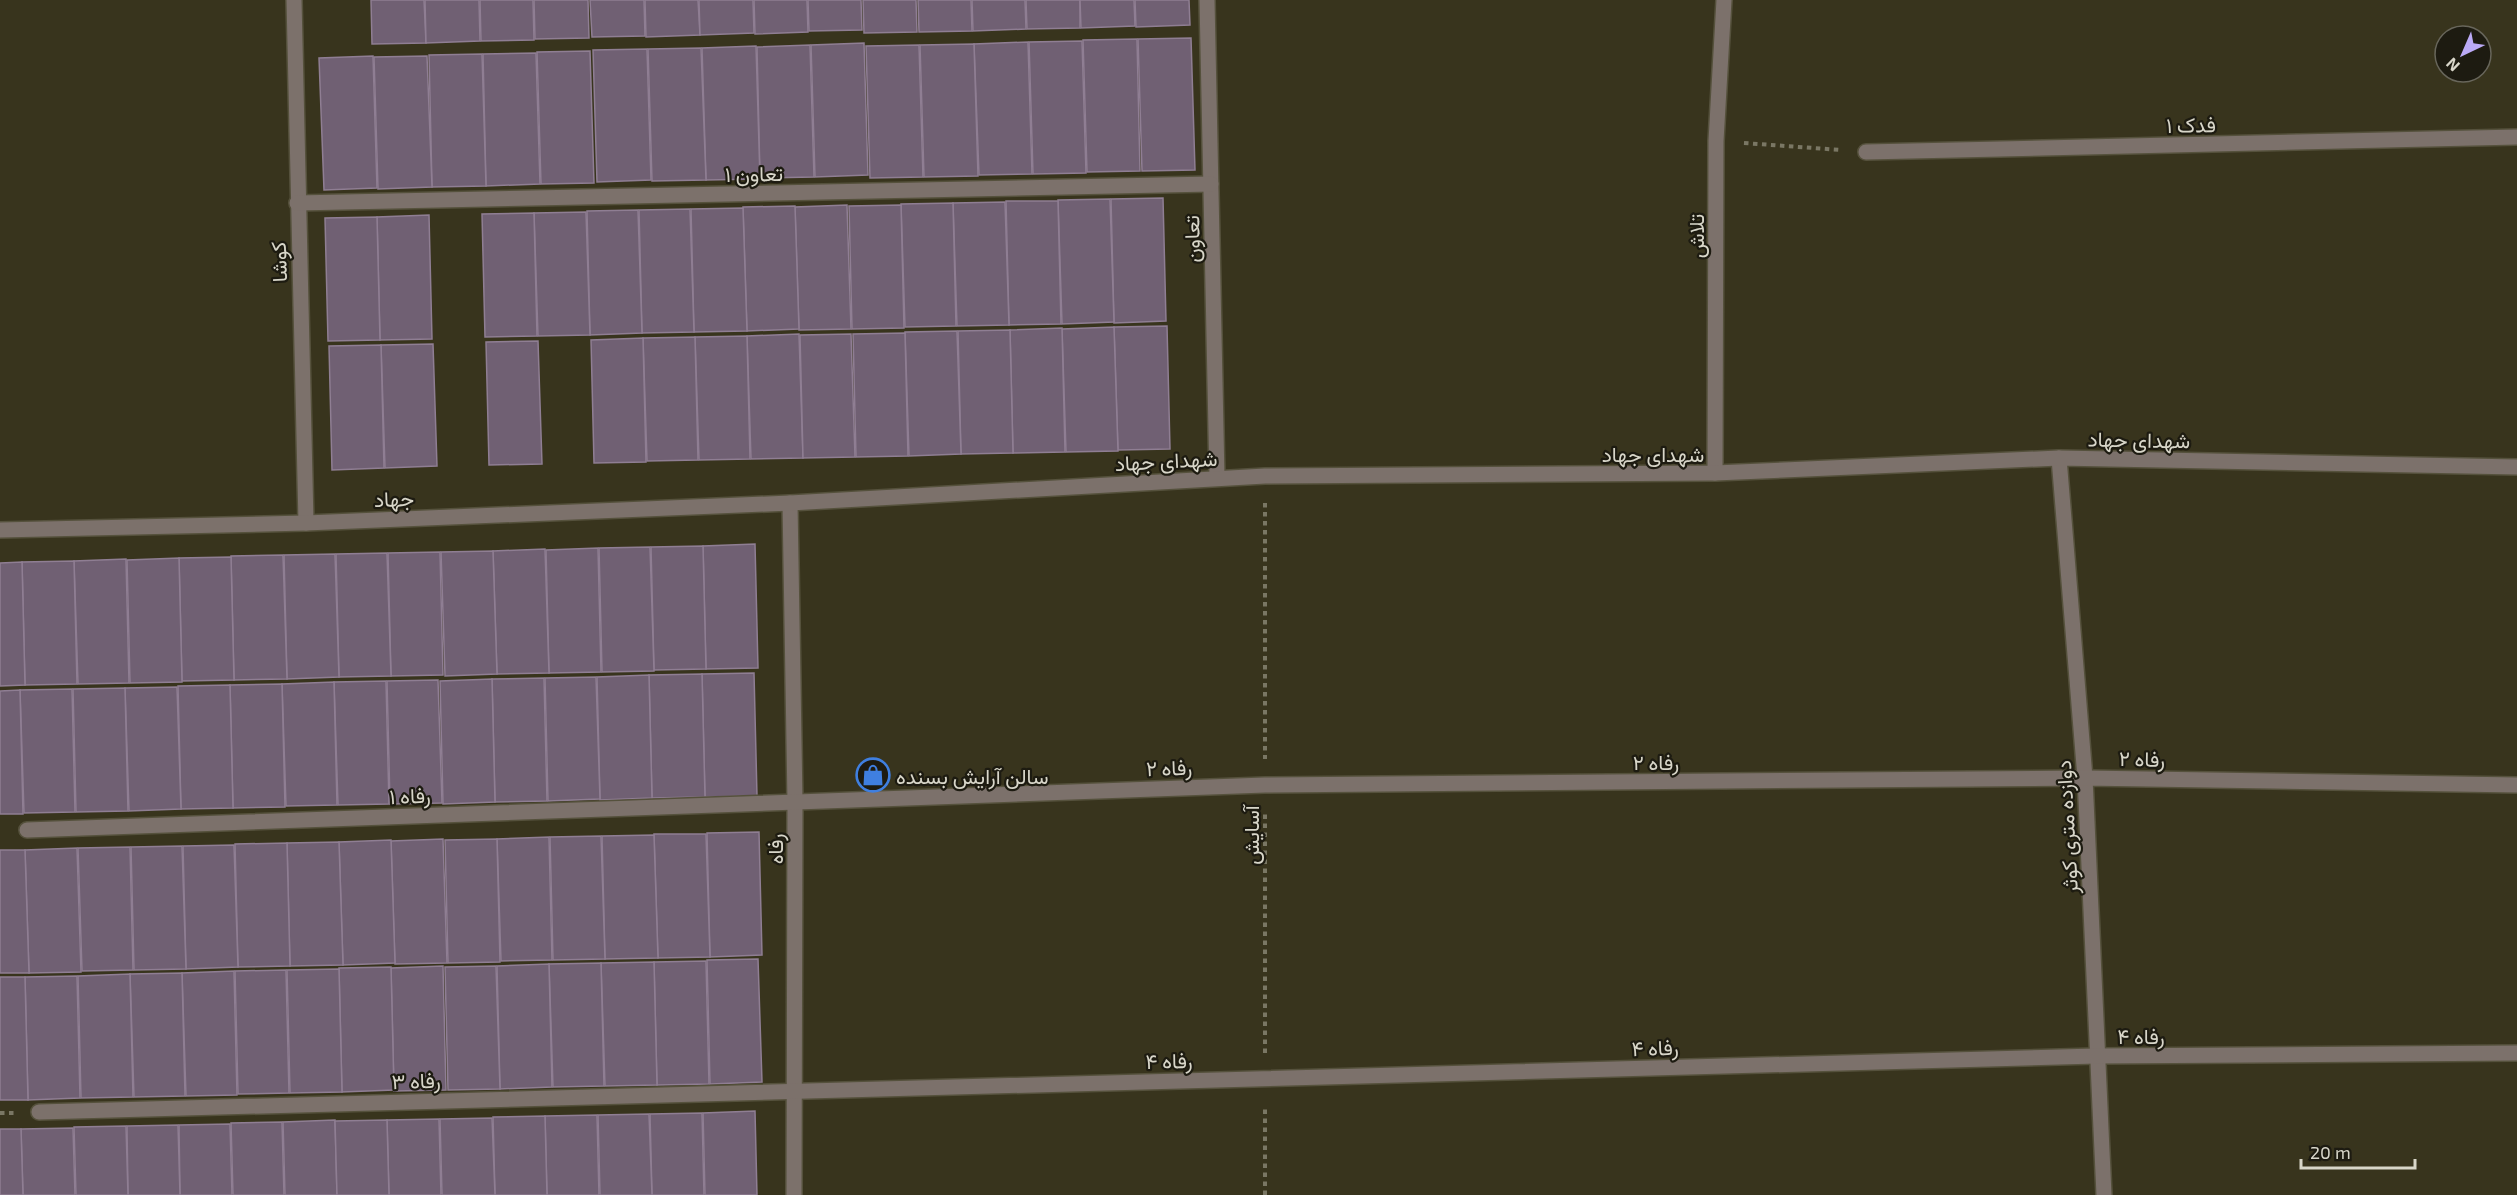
<svg xmlns="http://www.w3.org/2000/svg" width="2517" height="1195" font-family="'Exo 2',Vazirmatn,sans-serif">
<rect width="100%" height="100%" fill="#38341d"/>
<!-- building -->
<g fill="#706073" stroke="#8f7e93" stroke-width="1.5">
<polygon points="371,0 424,0 426,43 372,44"/>
<polygon points="425,0 479,0 480,41 426,43"/>
<polygon points="480,0 533,0 534,40 481,41"/>
<polygon points="534,0 588,0 589,38 535,39"/>
<polygon points="590,0 644,0 645,36 592,37"/>
<polygon points="645,0 698,0 700,35 646,37"/>
<polygon points="699,0 753,0 754,33 700,35"/>
<polygon points="754,0 807,0 808,32 755,34"/>
<polygon points="808,0 861,0 862,30 809,31"/>
<polygon points="863,0 916,0 917,32 864,33"/>
<polygon points="918,0 971,0 972,31 919,32"/>
<polygon points="972,0 1025,0 1026,29 973,31"/>
<polygon points="1026,0 1080,0 1080,28 1027,29"/>
<polygon points="1080,0 1134,0 1135,26 1081,28"/>
<polygon points="1135,0 1189,0 1190,25 1136,27"/>
<polygon points="1191,38 1195,170 1142,171 1138,39"/>
<polygon points="1137,39 1140,171 1087,172 1083,40"/>
<polygon points="1082,41 1086,173 1033,174 1029,42"/>
<polygon points="1028,42 1032,174 979,175 974,44"/>
<polygon points="864,43 868,175 815,177 811,45"/>
<polygon points="974,44 978,176 924,177 920,45"/>
<polygon points="810,45 814,177 760,178 757,47"/>
<polygon points="919,45 923,177 870,178 866,46"/>
<polygon points="756,46 760,179 706,180 702,48"/>
<polygon points="701,48 706,180 652,181 648,49"/>
<polygon points="647,49 651,180 597,182 593,50"/>
<polygon points="590,51 594,183 541,184 537,52"/>
<polygon points="536,53 540,184 486,186 483,54"/>
<polygon points="482,54 486,186 432,187 429,55"/>
<polygon points="373,56 377,188 324,190 319,58"/>
<polygon points="427,56 432,187 378,189 374,57"/>
<polygon points="1163,198 1166,321 1114,323 1111,199"/>
<polygon points="1110,199 1114,322 1062,324 1058,200"/>
<polygon points="1006,201 1058,201 1061,324 1009,325"/>
<polygon points="1005,202 1009,325 957,326 953,203"/>
<polygon points="953,203 956,326 905,327 901,204"/>
<polygon points="847,205 851,329 799,330 795,207"/>
<polygon points="901,205 904,328 852,329 849,206"/>
<polygon points="795,206 799,329 747,331 743,207"/>
<polygon points="743,208 747,331 694,332 691,209"/>
<polygon points="690,209 694,332 642,333 639,210"/>
<polygon points="638,210 642,333 590,335 587,211"/>
<polygon points="586,212 590,335 538,336 534,213"/>
<polygon points="534,213 537,336 485,337 482,214"/>
<polygon points="429,215 432,339 380,340 377,217"/>
<polygon points="377,217 380,340 328,341 325,218"/>
<polygon points="1167,326 1170,449 1118,450 1114,327"/>
<polygon points="1114,327 1118,451 1066,452 1062,329"/>
<polygon points="1062,328 1065,452 1013,453 1010,330"/>
<polygon points="1010,330 1013,453 961,454 958,331"/>
<polygon points="957,331 961,454 909,456 905,332"/>
<polygon points="905,333 908,456 856,457 853,334"/>
<polygon points="799,334 803,458 751,459 747,336"/>
<polygon points="851,334 855,457 803,458 800,335"/>
<polygon points="747,336 750,459 699,460 695,337"/>
<polygon points="695,337 698,460 647,461 643,338"/>
<polygon points="643,338 646,462 594,463 591,340"/>
<polygon points="538,341 542,464 489,465 486,342"/>
<polygon points="433,344 437,466 385,468 381,345"/>
<polygon points="381,345 384,468 332,470 329,346"/>
<polygon points="755,544 758,668 706,669 703,546"/>
<polygon points="703,546 706,669 654,670 651,547"/>
<polygon points="650,547 654,671 602,672 599,548"/>
<polygon points="598,548 601,672 549,673 546,550"/>
<polygon points="545,549 549,673 497,674 493,551"/>
<polygon points="493,551 497,674 445,676 441,552"/>
<polygon points="440,552 443,675 391,676 388,553"/>
<polygon points="387,553 391,676 339,677 336,554"/>
<polygon points="335,554 339,677 287,679 284,555"/>
<polygon points="283,555 287,679 234,680 231,556"/>
<polygon points="231,557 234,680 182,681 179,558"/>
<polygon points="179,558 182,682 130,683 127,560"/>
<polygon points="126,559 129,683 78,684 74,561"/>
<polygon points="74,561 77,684 25,685 22,562"/>
<polygon points="22,562 25,685 0,686 0,563"/>
<polygon points="754,673 757,796 705,797 702,674"/>
<polygon points="702,674 705,797 652,798 649,675"/>
<polygon points="649,675 652,798 600,800 597,677"/>
<polygon points="596,677 600,799 548,801 545,678"/>
<polygon points="544,678 547,801 495,802 492,679"/>
<polygon points="492,679 495,802 443,804 440,681"/>
<polygon points="438,680 442,803 390,804 387,681"/>
<polygon points="386,681 389,804 338,805 334,682"/>
<polygon points="334,682 337,805 286,806 282,684"/>
<polygon points="282,684 285,807 233,808 230,685"/>
<polygon points="230,685 233,808 181,809 178,686"/>
<polygon points="177,687 181,809 129,811 125,688"/>
<polygon points="125,688 128,811 76,812 73,689"/>
<polygon points="72,689 75,812 24,813 20,690"/>
<polygon points="20,690 23,814 0,814 0,691"/>
<polygon points="759,832 762,955 710,957 707,833"/>
<polygon points="654,834 706,834 710,957 658,958"/>
<polygon points="654,835 658,958 605,959 602,836"/>
<polygon points="601,836 605,959 553,960 550,837"/>
<polygon points="549,837 552,960 501,961 497,839"/>
<polygon points="443,839 447,963 395,964 391,841"/>
<polygon points="497,839 500,962 448,963 445,840"/>
<polygon points="391,840 395,963 343,965 339,842"/>
<polygon points="339,842 343,965 290,966 287,843"/>
<polygon points="287,843 290,966 238,967 235,844"/>
<polygon points="234,845 238,967 186,969 183,846"/>
<polygon points="182,846 186,969 134,970 131,847"/>
<polygon points="130,847 133,970 82,971 78,848"/>
<polygon points="77,848 81,972 29,973 25,850"/>
<polygon points="0,850 25,850 29,973 0,973"/>
<polygon points="758,959 762,1082 710,1084 707,960"/>
<polygon points="706,961 709,1084 657,1085 654,962"/>
<polygon points="654,962 657,1085 605,1086 601,963"/>
<polygon points="601,963 604,1086 553,1087 549,964"/>
<polygon points="549,964 552,1087 500,1089 497,966"/>
<polygon points="443,966 446,1090 394,1091 391,968"/>
<polygon points="496,966 500,1089 448,1090 445,967"/>
<polygon points="391,967 394,1090 342,1092 339,968"/>
<polygon points="339,969 342,1092 290,1093 287,970"/>
<polygon points="286,970 289,1093 238,1094 235,971"/>
<polygon points="234,971 237,1095 186,1096 182,973"/>
<polygon points="182,973 185,1096 134,1097 130,974"/>
<polygon points="130,974 133,1097 81,1098 78,976"/>
<polygon points="77,976 80,1098 28,1100 25,977"/>
<polygon points="0,977 25,977 28,1100 0,1100"/>
<polygon points="755,1111 757,1195 705,1195 703,1113"/>
<polygon points="702,1113 704,1195 652,1195 650,1114"/>
<polygon points="649,1114 652,1195 600,1195 598,1115"/>
<polygon points="597,1115 599,1195 547,1195 545,1116"/>
<polygon points="545,1116 547,1195 495,1195 493,1117"/>
<polygon points="492,1118 495,1195 442,1195 440,1119"/>
<polygon points="439,1119 441,1195 389,1195 387,1120"/>
<polygon points="335,1120 337,1195 285,1195 283,1122"/>
<polygon points="387,1120 389,1195 337,1195 335,1121"/>
<polygon points="282,1122 284,1195 233,1195 231,1123"/>
<polygon points="230,1124 232,1195 180,1195 179,1125"/>
<polygon points="178,1125 180,1195 128,1195 127,1126"/>
<polygon points="126,1126 128,1195 76,1195 74,1127"/>
<polygon points="73,1128 75,1195 23,1195 21,1129"/>
<polygon points="0,1129 21,1129 23,1195 0,1195"/>
</g>
<g fill="none" stroke-linecap="round" stroke-linejoin="round">
<defs>
<g id="minor">
<polyline points="294,0 306,523"/>
<polyline points="1207,0 1217,478"/>
<polyline points="1866,152 2517,137"/>
<polyline points="297,203 1211,184"/>
<polyline points="2059,458 2085,778 2104,1195"/>
<polyline points="1715,473 1716,141 1724,0"/>
<polyline points="790,503 795,802 794,1195"/>
<polyline points="0,530 306,523 790,503 1265,476 1715,473 2059,458 2517,467"/>
<polyline points="27,830 1265,785 2085,778 2517,785"/>
<polyline points="39,1112 2096,1056 2517,1053"/>
</g>
</defs>
<!-- minor casing -->
<use href="#minor" stroke="#55513c" stroke-width="18"/>
<!-- path -->
<g stroke="#7a7764" stroke-width="4" stroke-dasharray="4.5 4.5" stroke-linecap="butt">
<polyline points="1744,143 1841,150"/>
<polyline points="1265,503 1265,759"/>
<polyline points="1265,1053 1265,812"/>
<polyline points="0,1113 14,1113"/>
<polyline points="1265,1195 1265,1106"/>
</g>
<!-- minor -->
<use href="#minor" stroke="#7c716b" stroke-width="15"/>
</g>
<!-- icons -->
<defs>
<symbol id="shop-ring" viewBox="-11 -11 22 22"><circle r="9.5" fill="#1d1b11" stroke="#3f7fe0" stroke-width="1.5"/><path d="M-5-2.5h2.3a2.7 3.5 0 0 1 5.4 0H5L5.5 6h-11ZM-1.5-2.5h3a1.5 2.3 0 0 0-3 0Z" fill="#3f7fe0"/></symbol>
</defs>
<g fill-rule="evenodd">
<use href="#shop-ring" x="854" y="756" width="38" height="38"/>
</g>
<g text-anchor="middle" dominant-baseline="central" stroke-width="4.5" stroke-linejoin="round" paint-order="stroke">
<!-- street labels -->
<g font-size="21" fill="#d8d6c9" stroke="#1d1b11">
<text transform="translate(2191 124) rotate(-1)">فدک ۱</text>
<text transform="translate(754 173) rotate(-1)">تعاون ۱</text>
<text transform="translate(1695 236) rotate(-90)">تلاش</text>
<text transform="translate(1191 239) rotate(-91)">تعاون</text>
<text transform="translate(278 262) rotate(-92)">کوشا</text>
<text transform="translate(2139 439) rotate(1)">شهدای جهاد</text>
<text x="1653" y="453">شهدای جهاد</text>
<text transform="translate(1166 460) rotate(-3)">شهدای جهاد</text>
<text transform="translate(394 498) rotate(-2)">جهاد</text>
<text transform="translate(2142 758) rotate(1)">رفاه ۲</text>
<text x="1656" y="761">رفاه ۲</text>
<text transform="translate(1169 767) rotate(-2)">رفاه ۲</text>
<text transform="translate(410 795) rotate(-2)">رفاه ۱</text>
<text transform="translate(2066 827) rotate(-93)">دوازده متری کوثر</text>
<text transform="translate(1250 835) rotate(-90)">آسایش</text>
<text transform="translate(774 849) rotate(-90)">رفاه</text>
<text x="2141" y="1035">رفاه ۴</text>
<text transform="translate(1655 1047) rotate(-2)">رفاه ۴</text>
<text transform="translate(1169 1060) rotate(-1)">رفاه ۴</text>
<text transform="translate(416 1080) rotate(-2)">رفاه ۳</text>
</g>
<!-- poi labels -->
<g font-size="21" fill="#d8d6c9" stroke="#1d1b11" text-anchor="start">
<text x="896" y="775">سالن آرایش بسنده</text>
</g>
</g>
<!-- north arrow -->
<g transform="translate(2463 54) rotate(224)"><circle r="28" fill="#1d1b11" stroke="#68665b" stroke-width="1.5"/>
<path d="M0-4.5L10 22L0 15L-10 22Z" fill="#bbaaf6"/>
<text y="-9" font-size="16" font-weight="bold" text-anchor="middle" fill="#d8d6c9">N</text>
</g>
<!-- scale -->
<path d="M2301 1159v9h114v-9" fill="none" stroke="#d8d6c9" stroke-width="3"/>
<text x="2310" y="1159" font-size="18" fill="#d8d6c9" stroke="#1d1b11" stroke-width="4.5" paint-order="stroke">20 m</text>
</svg>
